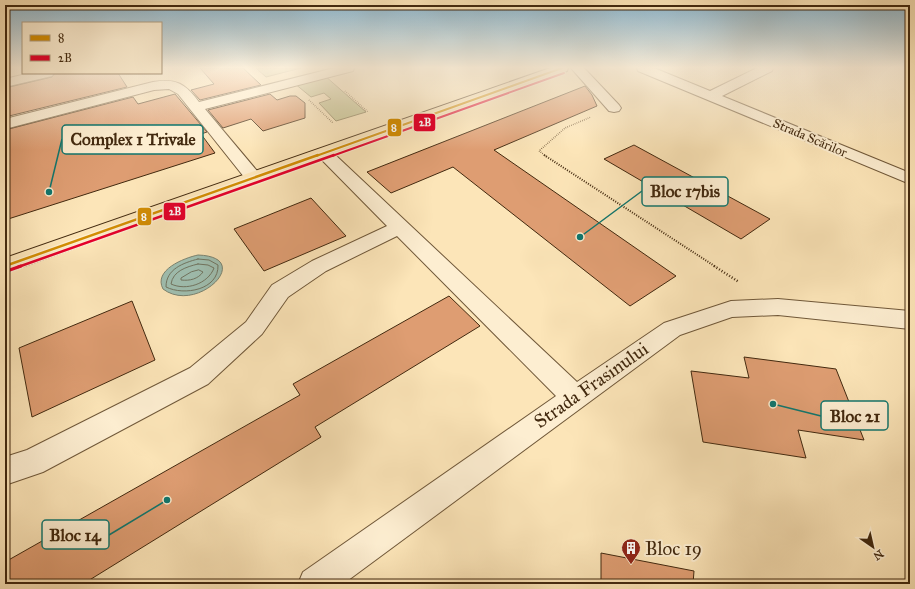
<svg xmlns="http://www.w3.org/2000/svg" width="915" height="589" font-family="'IM FELL Great Primer',serif">
<rect width="100%" height="100%" fill="#fce5b8"/>
<filter id="stains"><feTurbulence type="fractalNoise" baseFrequency=".005" numOctaves="4"/><feColorMatrix values="0 0 0 0 .2 0 0 0 0 .09 0 0 0 0 .02 0 0 0 .5 -.17"/></filter>
<radialGradient id="worn" r=".72"><stop offset=".6" stop-color="#630" stop-opacity="0"/><stop offset="1" stop-color="#630" stop-opacity=".3"/></radialGradient>
<!-- green -->
<g fill="#c2c38d" stroke="#82764e">
<polygon points="256,68 301,68 266,77"/>
<polygon points="324,75 366,112 336,121 319,103 331,99 324,93 311,97 294,83"/>
</g>
<!-- water -->
<path fill="#9fbfb1" stroke="#7a8370" d="M198 255C256 257 197 315 163 289 153 270 184 258 198 255Z"/>
<g fill="none" stroke-linecap="round" stroke-linejoin="round">
<!-- shore -->
<g stroke="#707460" stroke-width="1">
<path d="M198 259 209 260 218 265C219 290 184 296 166 287 166 269 183 263 198 259Z"/>
<path d="M198 264 208 265 214 268C208 284 186 291 171 284 173 271 186 267 198 264Z"/>
<path d="M199 270 203 272C198 279 190 281 181 280V278L191 272Z"/>
</g>
</g>
<!-- building -->
<g fill="#de9d72" stroke="#42290f">
<polygon points="200,68 243,68 261,85 200,100 191,90 214,84"/>
<polygon points="55,73 118,73 127,87 5,117 5,88 52,77"/>
<polygon points="585,86 592,95 597,106 494,150 676,276 630,306 453,167 391,193 367,172"/>
<polygon points="175,94 207,132 201,134 215,153 5,220 5,130 133,97 138,104"/>
<polygon points="270,94 277,100 290,96 296,96 305,103 305,118 263,131 251,119 223,128 208,110"/>
<polygon points="634,145 770,219 741,239 604,159"/>
<polygon points="311,198 346,236 264,271 234,229"/>
<polygon points="449,296 480,326 315,427 321,437 83,584 5,584 5,562 300,395 293,384"/>
<polygon points="132,301 155,360 32,417 19,348"/>
<polygon points="744,357 836,369 864,440 798,430 806,458 703,442 691,371 749,378"/>
<polygon points="601,553 694,571 693,584 601,584"/>
</g>
<g fill="none" stroke-linecap="round" stroke-linejoin="round">
<defs>
<g id="minor">
<path d="M334 68H354L353 71 205 109 263 178 260 182 254 183 248 182 178 94 169 89 154 90 5 129V119L153 82C177 78 185 84 199 102Z"/>
<polygon points="571,68 584,68 619,105 621,108 619,111 614,112 609,111"/>
<polygon points="637,68 654,68 710,91 757,68 773,68 772,71 722,96 910,173 910,184 638,71"/>
<polygon points="30,73 54,73 52,76 5,87 5,79"/>
<polygon points="324,148 330,150 577,382 664,323 731,301 778,299 910,311 910,329 778,315 732,317 680,335 343,584 298,584 303,572 556,396 397,236 326,271 288,297 262,334 208,384 43,472 5,485 5,457 27,450 190,368 246,322 272,285 312,261 387,226 318,156 316,153 318,150"/>
</g>
<polygon id="major" points="550,68 568,68 567,71 5,273 5,258"/>
</defs>
<!-- minor casing -->
<use href="#minor" stroke="#705839" stroke-width="2"/>
<!-- major casing -->
<use href="#major" stroke="#42290f" stroke-width="2"/>
<!-- path-far2 -->
<g stroke="#42290f" stroke-width="1.5" stroke-dasharray="0.5 1.5" stroke-linecap="butt">
<polyline points="345,91 368,112"/>
<polyline points="309,100 333,123"/>
<polyline points="546,156 539,151 565,128 591,117"/>
</g>
<!-- path-far1 -->
<polyline stroke="#42290f" stroke-width="2" stroke-dasharray="1 1.5" stroke-linecap="butt" points="544,155 716,267"/>
<!-- path -->
<polyline stroke="#42290f" stroke-width="2.5" stroke-dasharray="1 2" stroke-linecap="butt" points="714,266 739,282"/>
<!-- minor -->
<use href="#minor" fill="#fdeed1" fill-rule="evenodd"/>
<!-- major -->
<use href="#major" fill="#fce5b8" fill-rule="evenodd"/>
<defs>
<polyline id="bus-1-far1" points="316,156 562,68"/>
<polyline id="bus-1" points="5,266 318,155"/>
<polyline id="bus-2-far2" points="332,156 564,73"/>
<polyline id="bus-2-far1" points="18,267 334,155"/>
<polyline id="bus-2" points="7,271 21,266"/>
</defs>
<!-- bus-1-far1 casing -->
<use href="#bus-1-far1" stroke="#fdeed1" stroke-width="4"/>
<!-- bus-1 casing -->
<use href="#bus-1" stroke="#fdeed1" stroke-width="5"/>
<!-- bus-2-far2 casing -->
<use href="#bus-2-far2" stroke="#fdeed1" stroke-width="4"/>
<!-- bus-2-far1 casing -->
<use href="#bus-2-far1" stroke="#fdeed1" stroke-width="5"/>
<!-- bus-2 casing -->
<use href="#bus-2" stroke="#fdeed1" stroke-width="6"/>
<!-- bus-1-far1 -->
<use href="#bus-1-far1" stroke="#d38d03" stroke-width="2"/>
<!-- bus-1 -->
<use href="#bus-1" stroke="#d38d03" stroke-width="2.5"/>
<!-- bus-2-far2 -->
<use href="#bus-2-far2" stroke="#e4002b" stroke-width="2"/>
<!-- bus-2-far1 -->
<use href="#bus-2-far1" stroke="#e4002b" stroke-width="2.5"/>
<!-- bus-2 -->
<use href="#bus-2" stroke="#e4002b" stroke-width="3"/>
</g>
<!-- sky -->
<linearGradient id="sky" x2="0" y2="1"><stop stop-color="#8bb8d2"/><stop offset="0.45" stop-color="#fef3df"/><stop offset="1" stop-color="#fef3df" stop-opacity="0"/></linearGradient>
<rect width="915" height="150" fill="url(#sky)"/>
<!-- icons -->
<defs>
<symbol id="building-pin" viewBox="-11 -11 22 30"><path d="M0 17L-7.5 6A9.5 9.5 0 1 1 7.5 6Z" fill="#8f2418" stroke="#fdeed1"/><path d="M-4-6H4V6H1V3H-1V6H-4ZM-2.5-4.3h1.7v1.8h-1.7ZM.8-4.3h1.7v1.8H.8ZM-2.5-1h1.7V.8h-1.7ZM.8-1h1.7V.8H.8Z" fill="#fff"/></symbol>
</defs>
<g fill-rule="evenodd">
<use href="#building-pin" x="620" y="537" width="22" height="30"/>
</g>
<g text-anchor="middle" dominant-baseline="central" stroke-width="4" stroke-linejoin="round" paint-order="stroke">
<!-- far-street labels -->
<g font-size="13" fill="#42290f" stroke="#fdeed1">
<text transform="translate(810 138) rotate(23)">Strada Scărilor</text>
</g>
<!-- near-street labels -->
<g font-size="19" fill="#42290f" stroke="#fdeed1">
<text transform="translate(591 385) rotate(-35)">Strada Frasinului</text>
</g>
<!-- near-poi labels -->
<g font-size="19" fill="#42290f" stroke="#fdeed1" text-anchor="start">
<text x="645" y="548">Bloc 19</text>
</g>
</g>
<!-- callouts -->
<path fill="none" stroke="#0f766e" stroke-width="1.5" d="M49 192L62 139M580 237L642 191M773 404L821 416M167 500L109 535"/>
<g fill="#0f766e" stroke="#fdeed1" stroke-width="1.5">
<circle cx="49" cy="192" r="4"/>
<circle cx="580" cy="237" r="4"/>
<circle cx="773" cy="404" r="4"/>
<circle cx="167" cy="500" r="4"/>
</g>
<g fill="#fdeed1" stroke="#0f766e" stroke-width="1.5">
<rect x="62" y="125" width="141" height="29" rx="4"/>
<rect x="642" y="177" width="86" height="29" rx="4"/>
<rect x="821" y="401" width="67" height="29" rx="4"/>
<rect x="42" y="520" width="67" height="29" rx="4"/>
</g>
<g font-size="17" text-anchor="middle" font-weight="bold" fill="#42290f">
<text x="133" y="145">Complex 1 Trivale</text>
<text x="685" y="197">Bloc 17bis</text>
<text x="855" y="422">Bloc 21</text>
<text x="75" y="541">Bloc 14</text>
</g>
<g stroke="#fdeed1" stroke-width="1.5">
<rect x="413" y="113" width="23" height="19" rx="4" fill="#e4002b"/>
<rect x="387" y="118" width="15" height="19" rx="4" fill="#d38d03"/>
<rect x="163" y="202" width="23" height="19" rx="4" fill="#e4002b"/>
<rect x="137" y="207" width="15" height="19" rx="4" fill="#d38d03"/>
</g>
<g font-size="11" text-anchor="middle" font-weight="bold" fill="#fff">
<text x="425" y="126">2B</text>
<text x="394" y="131">8</text>
<text x="175" y="215">2B</text>
<text x="144" y="220">8</text>
</g>
<!-- margin -->
<rect width="915" height="589" fill="none" stroke="#fce5b8" stroke-width="20"/>
<rect x="6" y="6" width="903" height="577" fill="none" stroke="#42290f" stroke-width="2"/>
<rect x="10" y="10" width="895" height="569" fill="none" stroke="#42290f"/>
<!-- legend -->
<rect x="22" y="22" width="140" height="52" fill="#fdeed1" stroke="#b29f83"/>
<rect x="30" y="35" width="20" height="6" fill="#d38d03" stroke="#b29f83"/>
<text x="58" y="42" font-size="12" fill="#42290f">8</text>
<rect x="30" y="55" width="20" height="6" fill="#e4002b" stroke="#b29f83"/>
<text x="58" y="62" font-size="12" fill="#42290f">2B</text>
<!-- north arrow -->
<g transform="translate(873 547) rotate(146)" stroke="#fdeed1" stroke-width="3" paint-order="stroke">
<path d="M0-3L7 15L0 10L-7 15Z" fill="#42290f"/>
<text y="-6" font-size="11" font-weight="bold" text-anchor="middle" fill="#42290f">N</text>
</g>
<rect width="100%" height="100%" filter="url(#stains)"/>
<rect width="100%" height="100%" fill="url(#worn)"/>
</svg>
